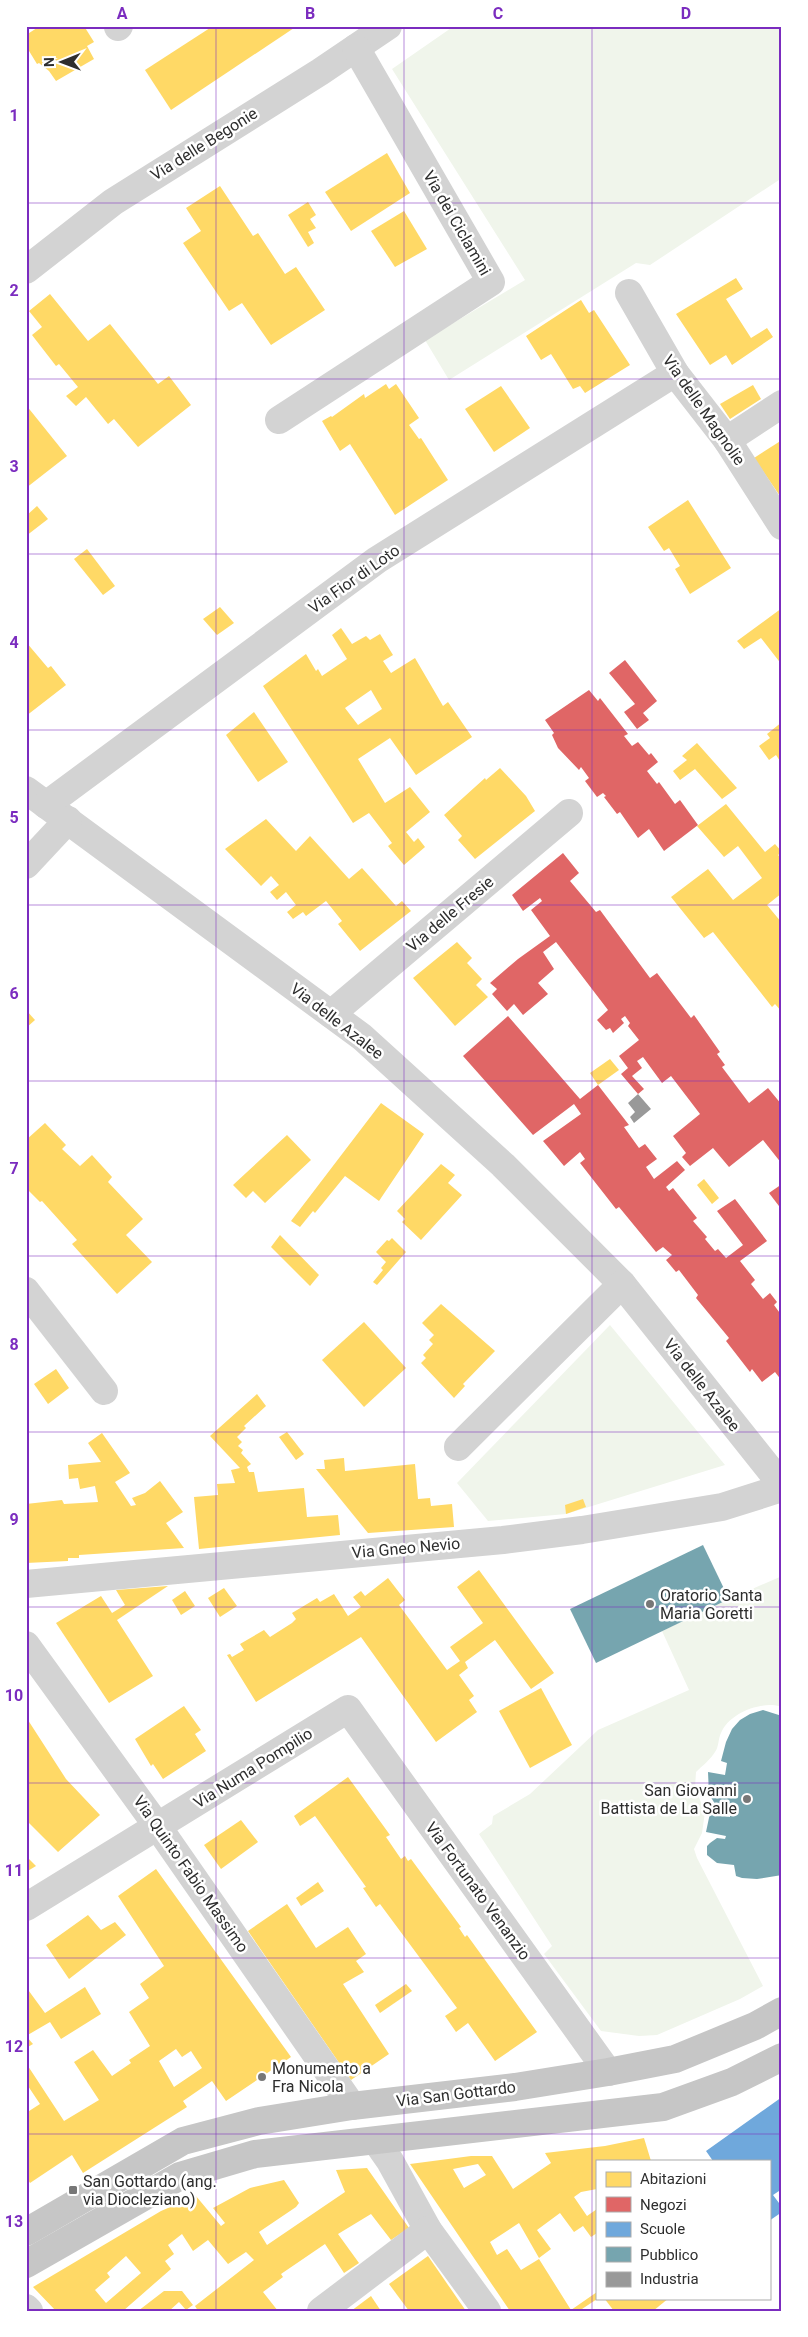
<svg xmlns="http://www.w3.org/2000/svg" width="808" height="2337" font-family="Roboto,sans-serif">
<rect width="100%" height="100%" fill="#fff"/>
<!-- green -->
<g fill="#f0f5eb">
<polygon points="454,26 782,26 782,178 650,265 636,263 449,380 425,340 525,280 392,69"/>
<polygon points="610,1325 725,1465 566,1514 488,1521 457,1483"/>
<path d="M782 1576V1707C762 1700 729 1713 721 1733 718 1739 719 1747 715 1752 711 1759 702 1766 696 1772L695 1788 705 1812 702 1833 694 1849 697 1858 763 1986 740 1999 657 2035 639 2036 601 2031 544 1954 552 1946 479 1834 492 1824 493 1816 530 1794 598 1730 689 1690 662 1631 729 1599Z"/>
</g>
<!-- homes -->
<g fill="#ffd966" fill-rule="evenodd">
<polygon points="40,26 84,26 94,42 87,46 94,59 56,81 49,71 39,63 37,64 26,46 26,35"/>
<polygon points="213,26 297,26 171,110 145,70"/>
<polygon points="387,153 410,193 351,231 325,192"/>
<polygon points="220,186 253,236 258,233 285,274 296,267 325,310 271,345 242,303 229,311 183,243 201,231 186,208"/>
<polygon points="308,202 316,215 310,219 316,228 308,232 314,243 308,247 288,215"/>
<polygon points="404,211 427,249 395,267 371,231"/>
<polygon points="736,278 743,289 726,299 751,338 767,328 773,337 732,365 726,355 710,365 676,314"/>
<polygon points="50,294 88,341 110,324 158,384 169,376 191,405 138,447 114,419 108,424 86,397 76,406 66,396 78,387 59,364 56,366 32,335 42,327 29,311"/>
<polygon points="581,300 589,313 594,310 630,365 585,393 580,386 573,389 551,354 541,360 526,336"/>
<polygon points="386,384 389,389 396,384 419,418 409,425 419,439 421,438 448,480 395,515 350,444 340,451 322,421 331,416 332,417 364,394 365,398"/>
<polygon points="753,385 761,399 730,419 720,404"/>
<polygon points="501,386 530,428 494,452 465,409"/>
<polygon points="26,405 67,456 26,488"/>
<polygon points="782,440 782,499 754,458"/>
<polygon points="688,500 731,568 690,594 675,569 680,566 669,548 664,551 648,527"/>
<polygon points="37,506 48,519 26,536 26,516"/>
<polygon points="87,549 115,586 103,595 74,559"/>
<polygon points="220,607 234,623 217,635 203,619"/>
<polygon points="782,608 782,665 761,638 744,649 737,641"/>
<path d="M341 628 352 644 366 636 370 640 380 634 393 655 383 661 391 673 415 658 443 706 448 702 472 737 416 775 390 738 358 759 385 803 410 787 430 812 406 832 414 842 418 838 425 847 404 865 388 846 392 843 369 813 353 823 263 686 306 654 316 671 318 669 322 676 347 659 332 635ZM371 690 382 709 358 725 345 708Z"/>
<polygon points="26,642 48,668 51,666 66,685 26,716"/>
<polygon points="254,712 288,762 258,782 226,735"/>
<polygon points="782,722 782,764 776,755 769,760 759,746 770,738 767,734"/>
<polygon points="697,743 737,788 722,799 695,769 680,780 673,771 687,760 682,756"/>
<polygon points="500,768 526,796 535,811 475,859 458,840 462,836 444,815 485,778 486,780"/>
<polygon points="726,804 765,852 775,844 782,852 778,855 782,859 782,893 767,905 782,923 782,1012 775,1004 772,1007 713,932 704,938 671,897 708,869 733,900 762,878 738,846 724,857 697,826"/>
<polygon points="266,819 296,851 310,836 349,879 362,868 396,906 402,901 411,911 360,951 338,924 342,921 326,901 306,916 303,912 293,919 287,912 296,905 286,892 277,900 270,892 279,885 271,876 261,886 225,849"/>
<polygon points="457,942 472,958 467,963 482,979 476,985 488,997 455,1026 413,978"/>
<polygon points="26,1010 35,1020 26,1028"/>
<polygon points="610,1059 619,1070 598,1085 590,1073"/>
<polygon points="381,1103 424,1134 379,1201 345,1176 315,1213 313,1211 300,1227 291,1221"/>
<polygon points="45,1123 66,1145 62,1149 80,1166 92,1155 112,1177 108,1182 143,1219 126,1235 152,1262 117,1294 72,1244 77,1240 42,1201 40,1202 26,1188 26,1140"/>
<polygon points="287,1135 311,1160 265,1203 253,1191 246,1198 233,1185"/>
<polygon points="441,1164 455,1175 448,1183 462,1195 421,1240 402,1222 405,1219 397,1211"/>
<polygon points="704,1179 719,1198 712,1204 697,1185"/>
<polygon points="280,1235 319,1275 310,1286 271,1247"/>
<polygon points="392,1238 406,1252 377,1285 373,1282 383,1270 381,1268 386,1262 376,1252 387,1240 389,1241"/>
<polygon points="441,1304 495,1351 463,1384 465,1386 454,1398 421,1363 426,1358 423,1355 433,1344 429,1340 434,1335 422,1323"/>
<polygon points="364,1322 406,1368 364,1407 322,1360"/>
<polygon points="56,1369 69,1388 48,1404 34,1384"/>
<polygon points="257,1394 266,1406 244,1426 246,1428 237,1437 242,1442 238,1446 243,1450 241,1453 251,1464 247,1467 249,1472 254,1472 258,1492 304,1488 307,1517 338,1515 340,1535 199,1549 194,1497 218,1495 217,1484 235,1483 231,1470 240,1468 210,1436"/>
<polygon points="287,1432 304,1454 296,1460 279,1437"/>
<polygon points="102,1433 130,1473 115,1482 131,1506 136,1505 132,1498 145,1493 160,1481 183,1512 166,1523 184,1548 79,1555 79,1558 68,1558 68,1561 26,1563 26,1504 62,1500 64,1504 98,1502 95,1486 80,1489 78,1478 69,1479 68,1465 101,1462 88,1443"/>
<polygon points="344,1458 345,1471 415,1464 418,1499 430,1498 431,1506 452,1504 454,1527 368,1533 316,1469 325,1469 324,1460"/>
<polygon points="583,1499 586,1507 566,1514 565,1505"/>
<polygon points="479,1570 554,1673 531,1689 495,1640 465,1662 468,1668 459,1675 474,1696 469,1700 477,1712 436,1742 361,1637 256,1702 227,1655 230,1654 232,1657 244,1650 240,1644 264,1630 270,1637 292,1623 296,1619 292,1613 317,1598 320,1602 334,1594 348,1616 361,1607 353,1597 361,1591 365,1596 388,1578 405,1600 399,1605 447,1670 460,1661 450,1647 483,1623 457,1587"/>
<polygon points="168,1586 117,1620 153,1676 109,1703 56,1623 101,1596 112,1613 125,1605 116,1590"/>
<polygon points="224,1588 237,1606 220,1617 208,1598"/>
<polygon points="185,1591 195,1606 181,1615 172,1600"/>
<polygon points="541,1688 572,1745 530,1768 499,1711"/>
<polygon points="184,1706 201,1730 195,1734 206,1751 163,1779 153,1764 151,1766 135,1739"/>
<polygon points="26,1717 66,1779 100,1815 58,1852 26,1820"/>
<polygon points="348,1777 390,1835 386,1837 401,1859 405,1856 408,1861 411,1859 461,1927 459,1928 465,1937 467,1935 537,2032 495,2061 468,2023 456,2032 445,2016 457,2008 380,1904 376,1907 363,1888 366,1887 315,1816 300,1826 294,1816"/>
<polygon points="241,1820 258,1842 221,1869 204,1845"/>
<polygon points="26,1856 36,1866 26,1872"/>
<path d="M156 1869 291 2057 226 2101 212 2081 183 2101 187 2107 83 2173 72 2155 30 2183 26 2177V2113L40 2104 26 2083V2063L64 2121 99 2100 74 2062 93 2050 112 2076 131 2063 129 2060 150 2046 129 2012 149 1998 140 1984 164 1966 118 1896ZM176 2049 182 2057 191 2051 202 2068 174 2087 159 2061Z"/>
<polygon points="318,1882 324,1891 301,1906 296,1898"/>
<polygon points="287,1904 316,1948 348,1927 366,1954 356,1961 364,1972 343,1984 389,2054 351,2080 248,1931"/>
<polygon points="88,1915 101,1930 115,1922 126,1935 69,1979 46,1945"/>
<polygon points="406,1984 412,1991 380,2013 375,2005"/>
<polygon points="26,1987 45,2013 85,1987 101,2014 61,2039 50,2022 26,2036 33,2044 26,2048"/>
<path d="M644 2138 651 2161H597V2189L581 2192 574 2197 587 2216 597 2209V2233L591 2237 583 2226 574 2232 560 2213 537 2230 551 2249 539 2258 519 2223 490 2242 497 2255 507 2249 521 2270 539 2259 571 2310 597 2292V2299L579 2311H510L410 2164 471 2156H492L513 2189 551 2163 545 2153 605 2146ZM478 2164 486 2175 464 2188 453 2169Z"/>
<path d="M367 2168 409 2228 391 2240 371 2214 338 2234 359 2263 344 2273 325 2244 281 2274 283 2277 263 2292 278 2311H198L195 2306 254 2260 246 2252 228 2264 208 2240 193 2251 182 2234 168 2245 174 2254 165 2261 171 2269 123 2311H56L33 2287 161 2211 196 2196 221 2226 225 2223 213 2208 250 2188 284 2180 299 2203 296 2207 259 2232 267 2245 345 2192 336 2170ZM126 2256 141 2273 106 2303 95 2290 110 2277 107 2273Z"/>
<polygon points="428,2256 466,2311 409,2311 389,2284"/>
<polygon points="164,2291 182,2291 193,2305 186,2310 179,2302 169,2311 138,2311"/>
<polygon points="371,2296 381,2311 351,2311"/>
<polygon points="604,2298 669,2298 653,2311 614,2311"/>
</g>
<!-- shops -->
<g fill="#e06666">
<polygon points="625,660 657,701 643,713 649,720 637,729 624,712 635,704 609,673"/>
<polygon points="589,690 598,701 600,698 628,734 624,736 632,746 638,742 649,755 651,753 658,762 647,771 657,784 659,782 675,804 680,800 698,825 664,851 649,829 638,838 620,812 617,814 604,797 606,796 603,793 597,797 585,781 589,778 581,767 579,770 558,748 552,735 554,733 545,720"/>
<polygon points="563,853 579,873 570,881 596,912 600,910 650,978 657,973 691,1018 694,1015 720,1052 717,1054 725,1065 722,1067 749,1103 768,1088 782,1105 782,1164 763,1140 729,1167 713,1148 690,1166 682,1157 686,1153 673,1136 700,1114 671,1076 662,1083 643,1057 637,1061 642,1068 632,1076 644,1089 638,1094 621,1074 628,1068 619,1056 639,1040 628,1026 630,1023 625,1016 621,1019 624,1023 613,1033 610,1028 606,1030 597,1020 608,1010 556,942 543,952 554,969 538,983 548,994 523,1015 514,1004 507,1011 492,994 497,989 490,983 518,959 550,936 531,910 542,901 540,898 523,911 512,895"/>
<polygon points="508,1016 580,1099 598,1085 629,1125 624,1127 639,1148 645,1144 657,1159 646,1167 654,1179 677,1161 685,1170 666,1187 669,1191 673,1188 697,1218 693,1221 707,1237 705,1239 715,1251 718,1249 726,1258 743,1245 717,1211 735,1199 767,1241 740,1261 755,1280 751,1284 763,1299 770,1293 777,1302 774,1305 782,1316 782,1381 775,1372 762,1382 752,1369 750,1372 726,1341 729,1338 696,1298 698,1295 679,1270 676,1272 666,1260 672,1255 663,1247 656,1252 619,1207 616,1209 580,1163 585,1159 580,1152 564,1166 543,1141 581,1114 574,1104 533,1135 463,1056"/>
<polygon points="782,1184 782,1210 769,1193"/>
</g>
<!-- schools -->
<polygon fill="#6fa8dc" points="782,2097 782,2189 773,2195 782,2207 782,2212 769,2221 769,2161 713,2161 706,2151"/>
<!-- public -->
<g fill="#76a5af">
<polygon points="703,1545 729,1599 596,1663 570,1609"/>
<polygon points="763,1710 782,1716 782,1875 757,1879 742,1878 736,1876 734,1865 717,1863 707,1855 707,1846 710,1843 717,1838 725,1839 726,1836 706,1832 710,1813 730,1817 730,1814 723,1812 715,1804 709,1794 708,1772 725,1775 727,1763 721,1761 726,1742 732,1729 740,1720 750,1714"/>
</g>
<!-- industry -->
<polygon fill="#999" points="638,1094 651,1109 634,1123 630,1117 635,1112 628,1103"/>
<g fill="none" stroke-linecap="round" stroke-linejoin="round">
<!-- minor -->
<g stroke="#d3d3d3" stroke-width="28">
<polyline points="118,27 119,26"/>
<polyline points="26,270 113,202 320,72 388,26"/>
<polyline points="629,293 675,373 727,440 782,526"/>
<polyline points="279,420 491,282 356,48"/>
<polyline points="727,440 782,404"/>
<polyline points="26,790 362,1037 503,1165 622,1284 782,1485"/>
<polyline points="46,805 377,560 675,373"/>
<polyline points="26,865 68,820"/>
<polyline points="331,1014 569,813"/>
<polyline points="26,1291 104,1391"/>
<polyline points="458,1447 622,1284"/>
<polyline points="26,1584 503,1540 582,1530 722,1507 782,1488"/>
<polyline points="26,1645 158,1827 352,2106"/>
<polyline points="26,1907 348,1709 608,2072"/>
<polyline points="376,2141 390,2161 428,2230 487,2311"/>
<polyline points="26,2308 29,2311"/>
<polyline points="321,2311 428,2230"/>
</g>
<!-- major -->
<g stroke="#c6c6c6" stroke-width="28">
<polyline points="26,2232 183,2141 259,2121 352,2106 515,2087 608,2072 675,2059 755,2026 782,2011"/>
<polyline points="26,2264 180,2176 255,2154 663,2107 732,2082 782,2057"/>
</g>
</g>
<!-- grid -->
<path fill="none" stroke="#7b2cbf" stroke-width="1" stroke-opacity="0.55" d="M216 26V2311M404 26V2311M592 26V2311M26 203H782M26 379H782M26 554H782M26 730H782M26 905H782M26 1081H782M26 1256H782M26 1432H782M26 1607H782M26 1783H782M26 1958H782M26 2134H782"/>
<!-- markers -->
<g fill="#777" stroke="#fff" stroke-width="2">
<circle cx="650" cy="1604" r="5"/>
<circle cx="747" cy="1799" r="5"/>
<circle cx="262" cy="2077" r="5"/>
<rect x="68" y="2185" width="10" height="10" rx="2.5"/>
</g>
<g text-anchor="middle" dominant-baseline="central" stroke-width="5" stroke-linejoin="round" paint-order="stroke">
<!-- street labels -->
<g font-size="16" fill="#2e2e2e" stroke="#fff">
<text transform="translate(204 144) rotate(-32)">Via delle Begonie</text>
<text transform="translate(457 223) rotate(60)">Via dei Ciclamini</text>
<text transform="translate(704 410) rotate(55)">Via delle Magnolie</text>
<text transform="translate(354 579) rotate(-35)">Via Fior di Loto</text>
<text transform="translate(450 914) rotate(-40)">Via delle Fresie</text>
<text transform="translate(337 1021) rotate(38)">Via delle Azalee</text>
<text transform="translate(702 1385) rotate(52)">Via delle Azalee</text>
<text transform="translate(406 1548) rotate(-5)">Via Gneo Nevio</text>
<text transform="translate(253 1768) rotate(-32)">Via Numa Pompilio</text>
<text transform="translate(191 1874) rotate(55)">Via Quinto Fabio Massimo</text>
<text transform="translate(478 1891) rotate(54)">Via Fortunato Venanzio</text>
<text transform="translate(456 2094) rotate(-7)">Via San Gottardo</text>
</g>
<!-- poi labels -->
<g font-size="16" fill="#2e2e2e" stroke="#fff" text-anchor="start">
<text x="660" y="1595">Oratorio Santa<tspan x="660" dy="18">Maria Goretti</tspan></text>
<text x="737" y="1790" text-anchor="end">San Giovanni<tspan x="737" dy="18">Battista de La Salle</tspan></text>
<text x="272" y="2068">Monumento a<tspan x="272" dy="18">Fra Nicola</tspan></text>
<text x="83" y="2181">San Gottardo (ang.<tspan x="83" dy="18">via Diocleziano)</tspan></text>
</g>
</g>
<!-- border -->
<rect width="808" height="2337" fill="none" stroke="#ffffff" stroke-width="55"/>
<!-- legend -->
<rect x="596" y="2160" width="175" height="140" fill="#ffffff" stroke="#ababab"/>
<rect x="606" y="2172" width="25" height="15" fill="#ffd966" stroke="#ababab"/>
<text x="640" y="2184" font-size="15" fill="#2e2e2e">Abitazioni</text>
<rect x="606" y="2197" width="25" height="15" fill="#e06666" stroke="#ababab"/>
<text x="640" y="2210" font-size="15" fill="#2e2e2e">Negozi</text>
<rect x="606" y="2222" width="25" height="15" fill="#6fa8dc" stroke="#ababab"/>
<text x="640" y="2234" font-size="15" fill="#2e2e2e">Scuole</text>
<rect x="606" y="2247" width="25" height="15" fill="#76a5af" stroke="#ababab"/>
<text x="640" y="2260" font-size="15" fill="#2e2e2e">Pubblico</text>
<rect x="606" y="2272" width="25" height="15" fill="#999999" stroke="#ababab"/>
<text x="640" y="2284" font-size="15" fill="#2e2e2e">Industria</text>
<!-- north arrow -->
<g transform="translate(62 62) rotate(269)" stroke="#ffffff" stroke-width="4" paint-order="stroke">
<path d="M0-4L9 19L0 12L-9 19Z" fill="#2e2e2e"/>
<text y="-8" font-size="14" font-weight="bold" text-anchor="middle" fill="#2e2e2e">N</text>
</g>
<rect x="28" y="28" width="752" height="2282" fill="none" stroke="#7b2cbf" stroke-width="2"/>
<g font-size="16" text-anchor="middle" font-weight="bold" fill="#7b2cbf">
<text x="122" y="19">A</text>
<text x="310" y="19">B</text>
<text x="498" y="19">C</text>
<text x="686" y="19">D</text>
<text x="14" y="121">1</text>
<text x="14" y="296">2</text>
<text x="14" y="472">3</text>
<text x="14" y="648">4</text>
<text x="14" y="823">5</text>
<text x="14" y="999">6</text>
<text x="14" y="1174">7</text>
<text x="14" y="1350">8</text>
<text x="14" y="1525">9</text>
<text x="14" y="1701">10</text>
<text x="14" y="1876">11</text>
<text x="14" y="2052">12</text>
<text x="14" y="2227">13</text>
</g>
</svg>
